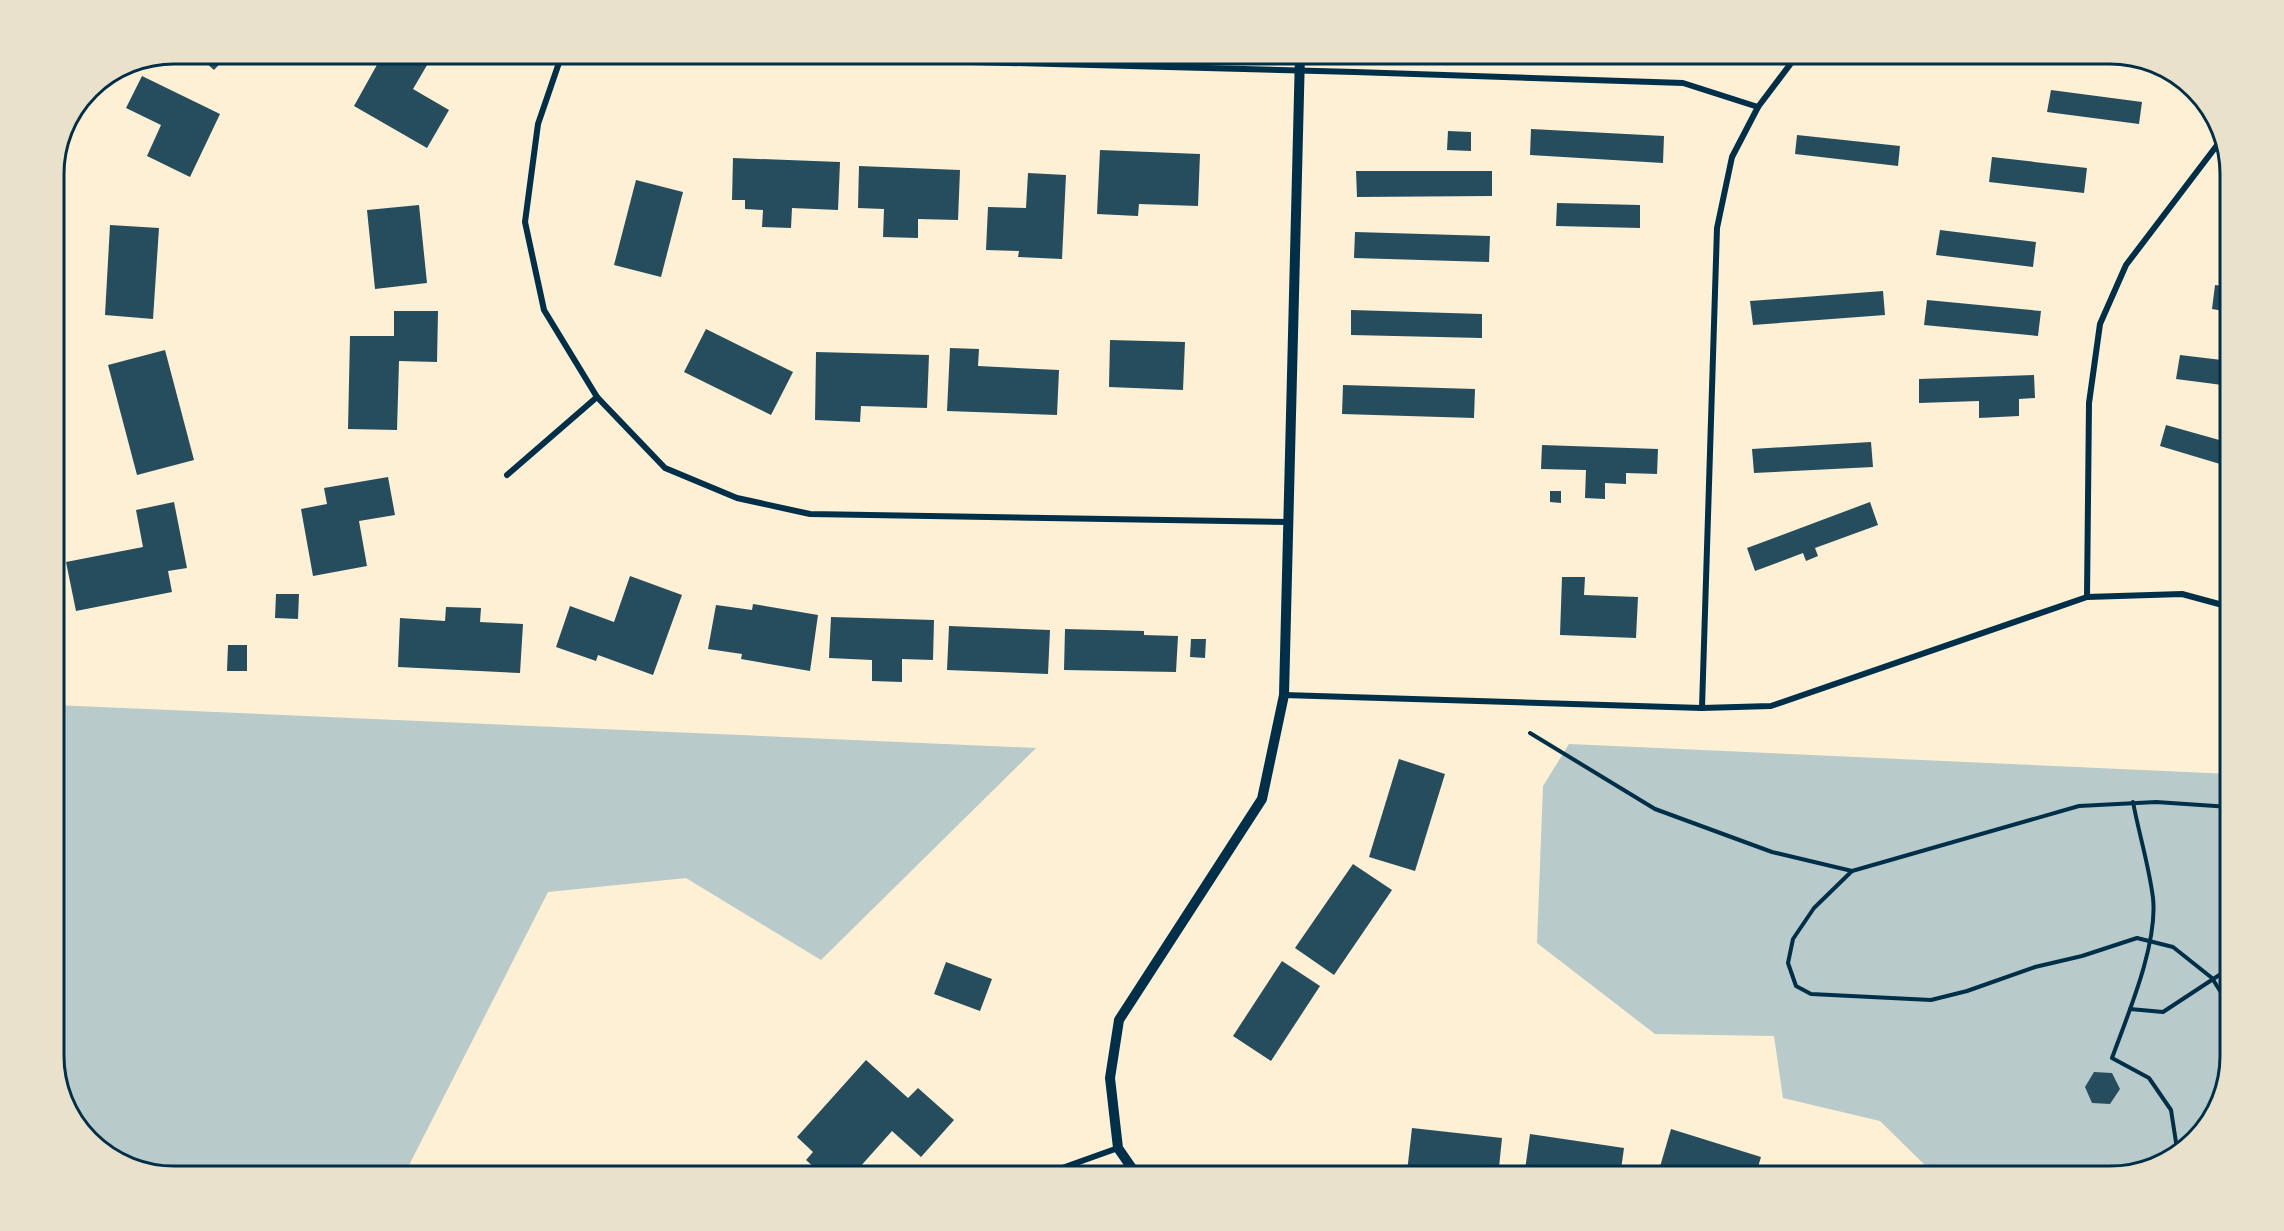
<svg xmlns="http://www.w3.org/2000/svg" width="2284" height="1231" font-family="Signika,sans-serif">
<rect width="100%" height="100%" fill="#fdf0d5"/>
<!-- green -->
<g fill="#b9caca">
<polygon points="54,705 1036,748 821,960 686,878 548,892 403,1177 175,1177 121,1164 74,1123 54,1065"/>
<polygon points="1569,744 2230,774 2230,1056 2217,1110 2176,1157 2110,1177 1937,1177 1880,1121 1783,1098 1774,1036 1655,1034 1537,943 1543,786"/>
</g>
<!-- building -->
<g fill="#264d5e">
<polygon points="196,54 229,54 214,70"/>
<polygon points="383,54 419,54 430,60 413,89 449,110 427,148 354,106"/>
<polygon points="142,76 220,114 190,177 147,156 161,125 126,108"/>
<polygon points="2051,90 2142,102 2139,124 2047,112"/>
<polygon points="1531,129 1664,136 1663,163 1530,155"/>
<polygon points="1448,131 1471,132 1471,151 1447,150"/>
<polygon points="1797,135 1900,146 1898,166 1795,154"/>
<polygon points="1100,150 1200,154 1198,206 1139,204 1138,216 1097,214"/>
<polygon points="1992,157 2087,168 2084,193 1989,182"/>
<polygon points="733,158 840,162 838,210 792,208 791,228 762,227 763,210 745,209 745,200 732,200"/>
<polygon points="859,166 960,170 958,220 918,219 918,238 883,237 884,209 858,208"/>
<polygon points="1356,171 1492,171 1492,196 1357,197"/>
<polygon points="1028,173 1066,175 1062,259 1018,257 1019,251 986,250 988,207 1026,208"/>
<polygon points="636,180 683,192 661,277 614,265"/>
<polygon points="1557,203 1640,205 1640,228 1556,226"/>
<polygon points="419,205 427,283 375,289 367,210"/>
<polygon points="110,225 159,228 153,319 105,315"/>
<polygon points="1940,230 2036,242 2033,267 1936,255"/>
<polygon points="1355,232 1490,236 1489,262 1354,258"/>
<polygon points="2215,285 2230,287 2230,312 2212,309"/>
<polygon points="1883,291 1885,315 1753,325 1750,301"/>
<polygon points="1927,300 2041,311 2038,336 1924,325"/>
<polygon points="1351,310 1482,314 1482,338 1351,335"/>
<polygon points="394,311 438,311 437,362 399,361 397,430 348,429 350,336 394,336"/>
<polygon points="706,329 793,372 771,415 684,372"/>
<polygon points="1110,340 1185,342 1183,390 1109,387"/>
<polygon points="950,348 979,349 978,366 1059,370 1057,415 947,411"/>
<polygon points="165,350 194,460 137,475 108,365"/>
<polygon points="816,352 929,355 927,408 861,406 860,422 815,420"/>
<polygon points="2180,355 2230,361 2230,386 2176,379"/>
<polygon points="2034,375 2035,398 2019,399 2019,416 1979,418 1979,401 1919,403 1919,379"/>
<polygon points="1343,385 1475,389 1474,418 1342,414"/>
<polygon points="2166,425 2230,443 2230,467 2160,446"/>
<polygon points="1871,442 1873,467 1754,473 1752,449"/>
<polygon points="1542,445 1658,449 1657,474 1626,473 1626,484 1605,483 1605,499 1585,498 1586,470 1541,469"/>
<polygon points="388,477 395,515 359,521 367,566 313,576 301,509 327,504 324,488"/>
<polygon points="1550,491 1561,491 1561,503 1550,502"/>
<polygon points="174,502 187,568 168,571 172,592 76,611 66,562 143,547 136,510"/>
<polygon points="1870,502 1878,525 1815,548 1818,556 1806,561 1803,553 1755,571 1747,548"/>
<polygon points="630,576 682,595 653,675 598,655 596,661 556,647 570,606 614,622"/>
<polygon points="1562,577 1585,577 1584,595 1638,597 1636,638 1560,635"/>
<polygon points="276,594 299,594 298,619 275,618"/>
<polygon points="753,604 818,615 810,671 741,659 742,654 708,649 716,605 752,610"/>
<polygon points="446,607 481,608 480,622 523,624 520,673 398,667 400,618 445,621"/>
<polygon points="831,617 934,620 933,660 902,659 902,682 872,681 872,660 829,658"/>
<polygon points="949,626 1050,630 1048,674 947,670"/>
<polygon points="1065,629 1144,631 1144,635 1178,636 1176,672 1064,670"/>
<polygon points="1191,639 1206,639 1205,658 1190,657"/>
<polygon points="228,645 247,645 247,671 227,671"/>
<polygon points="1399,759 1445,774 1415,871 1369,857"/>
<polygon points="1353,864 1392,890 1334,975 1295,948"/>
<polygon points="1282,961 1320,986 1271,1061 1233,1036"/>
<polygon points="946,962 992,979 980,1011 934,994"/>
<polygon points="866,1060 908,1098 918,1088 954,1120 921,1157 892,1131 851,1177 825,1177 806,1160 813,1152 797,1137"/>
<polygon points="2094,1072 2112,1073 2120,1089 2110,1104 2092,1103 2085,1087"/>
<polygon points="1412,1128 1502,1138 1498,1177 1450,1177 1407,1172"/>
<polygon points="1671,1129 1761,1157 1755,1177 1657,1177"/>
<polygon points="1530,1134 1624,1148 1620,1177 1524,1177"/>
</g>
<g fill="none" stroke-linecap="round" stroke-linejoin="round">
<!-- path -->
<g stroke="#003049" stroke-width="4">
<polyline points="1530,733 1655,809 1772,852 1852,871"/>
<path d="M2133 802C2139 834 2149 866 2153 898 2158 944 2128 1014 2112 1058L2149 1078 2171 1110 2178 1155"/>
<polyline points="2230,807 2156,802 2079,806 1852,871 1814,908 1793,939 1788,963 1796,986 1811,994 1931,1000 1967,991 2035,967 2082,956 2137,938 2173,947 2212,978 2230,1007"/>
<polyline points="2130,1009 2163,1012 2230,968"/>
</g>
<!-- minor -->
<g stroke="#003049" stroke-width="6">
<polyline points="562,54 538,124 525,222 544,310 597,397 665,468 737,498 810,514 1289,522"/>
<polyline points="791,54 822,58 1355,72 1683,83 1758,107"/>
<polyline points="507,475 597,397"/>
<polyline points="2087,597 2089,403 2100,324 2126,265 2221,140"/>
<polyline points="1284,695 1702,708 1771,706 2087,597 2182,594 2230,607"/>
<polyline points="1702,708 1717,228 1732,157 1758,107 1798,54"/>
<polyline points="1037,1177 1118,1148"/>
</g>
<!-- tertiary -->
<polyline stroke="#003049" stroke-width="10" points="1138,1177 1118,1148 1110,1078 1119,1020 1262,799 1284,695 1300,54"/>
</g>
<!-- crop -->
<path d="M0 0H2284V1231H0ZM174 64H2110A110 110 0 0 1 2220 174V1056A110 110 0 0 1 2110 1166H174A110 110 0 0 1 64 1056V174A110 110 0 0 1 174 64Z" fill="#e9e1ca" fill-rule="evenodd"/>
<path fill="none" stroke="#003049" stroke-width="3" d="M174 64H2110A110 110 0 0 1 2220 174V1056A110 110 0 0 1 2110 1166H174A110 110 0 0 1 64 1056V174A110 110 0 0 1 174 64Z"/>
</svg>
